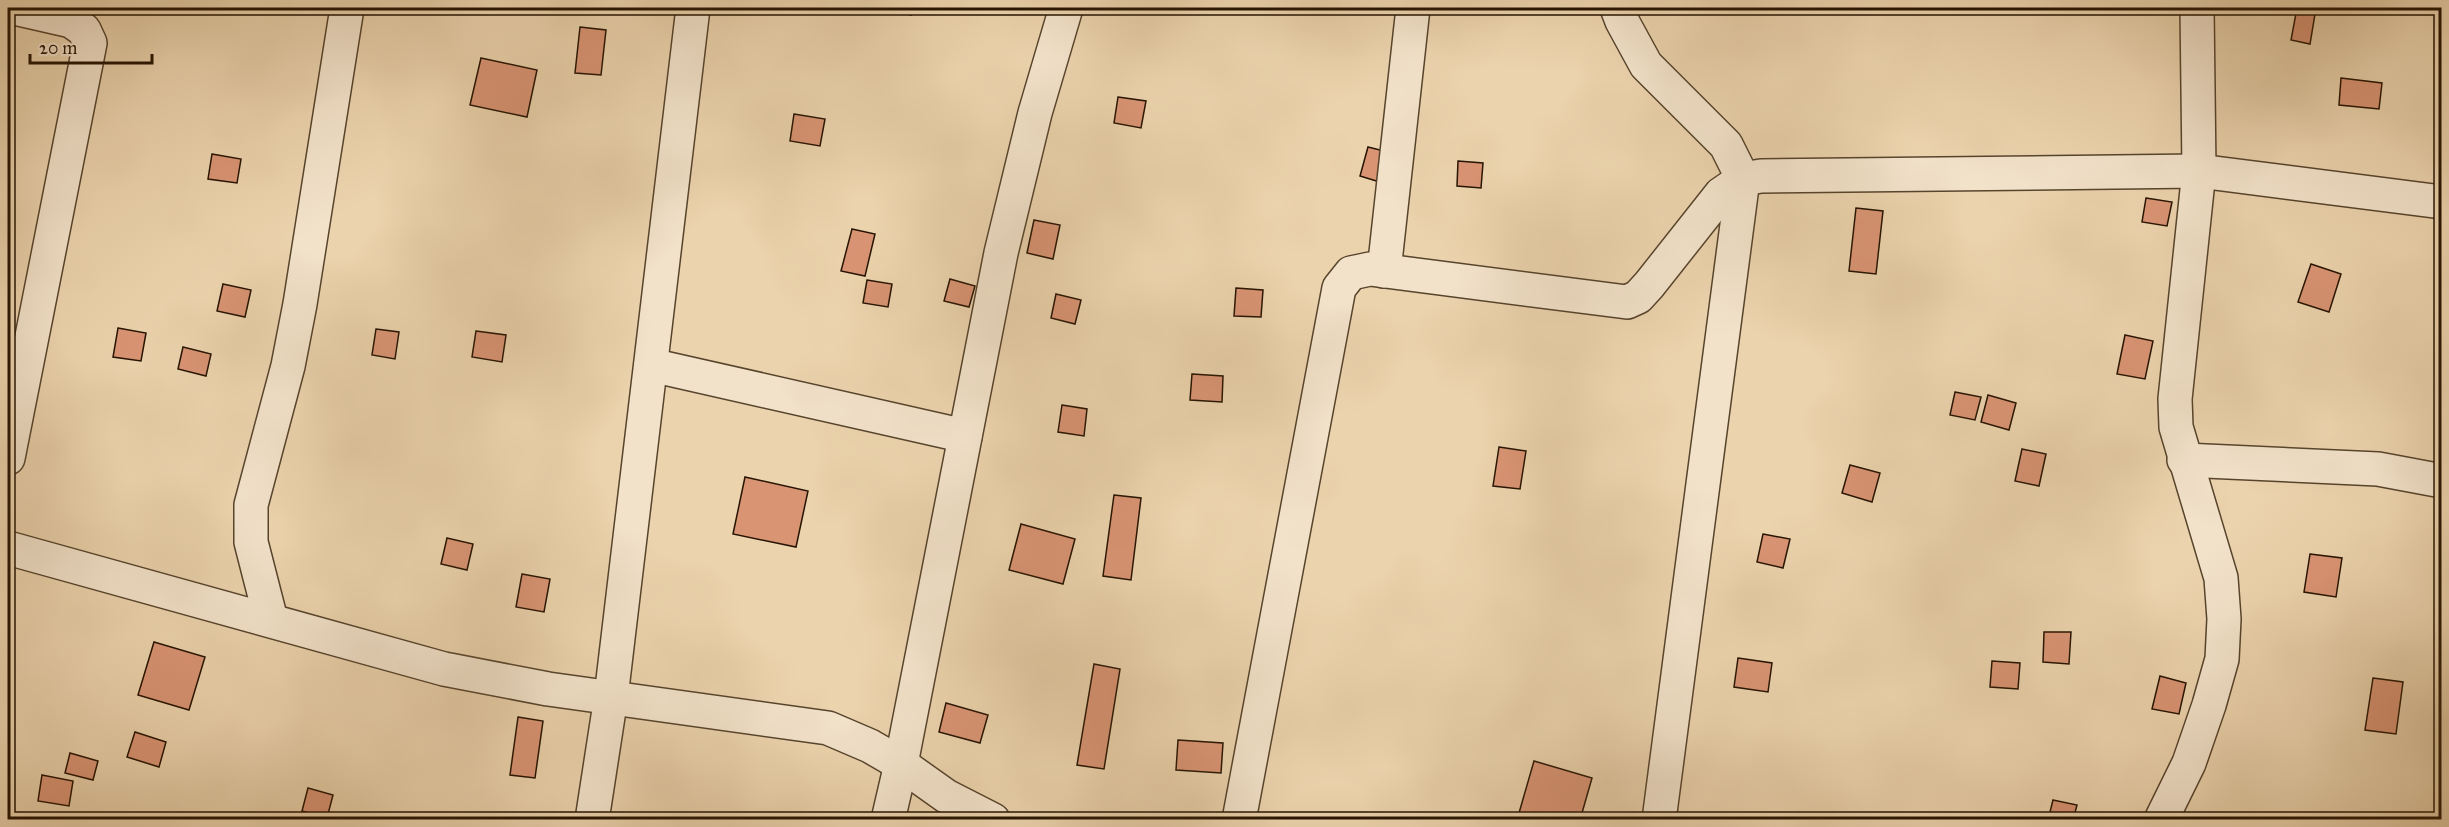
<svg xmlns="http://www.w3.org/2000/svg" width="2449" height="827" font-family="'IM FELL Great Primer',serif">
<rect width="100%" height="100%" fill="#ebd3ad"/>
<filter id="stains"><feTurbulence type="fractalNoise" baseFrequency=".00333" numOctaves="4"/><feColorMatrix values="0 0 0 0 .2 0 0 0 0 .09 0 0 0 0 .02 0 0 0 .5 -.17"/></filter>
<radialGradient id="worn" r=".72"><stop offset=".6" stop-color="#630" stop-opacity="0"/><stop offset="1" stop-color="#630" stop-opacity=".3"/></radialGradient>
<!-- building -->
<g fill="#d99474" stroke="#261402" stroke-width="1.5">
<polygon points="883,8 912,8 911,15"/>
<polygon points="2297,8 2316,8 2310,44 2291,40"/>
<polygon points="580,27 606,30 601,75 575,73"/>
<polygon points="481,58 537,70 527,117 470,105"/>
<polygon points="2341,78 2382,83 2379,109 2339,105"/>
<polygon points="1118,97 1146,101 1141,128 1114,123"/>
<polygon points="794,114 825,119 820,146 790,141"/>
<polygon points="1368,147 1392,153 1383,183 1360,176"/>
<polygon points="212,154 241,159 237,183 208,179"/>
<polygon points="1458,161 1483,163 1481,188 1457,186"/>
<polygon points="2146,198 2172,202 2167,226 2142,222"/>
<polygon points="1856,208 1883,211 1876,274 1849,271"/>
<polygon points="1034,220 1060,225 1053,259 1027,253"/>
<polygon points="852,229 875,234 865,276 841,271"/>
<polygon points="2311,264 2341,274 2329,312 2298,302"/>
<polygon points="950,279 975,286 969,307 944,301"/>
<polygon points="867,280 892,284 888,307 863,303"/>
<polygon points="223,284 251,290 245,317 217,311"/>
<polygon points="1236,288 1263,290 1261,317 1234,316"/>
<polygon points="1056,294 1081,300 1075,324 1051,318"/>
<polygon points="118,328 146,333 141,361 113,357"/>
<polygon points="376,329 399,332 395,359 372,355"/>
<polygon points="476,331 506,335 502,362 472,357"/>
<polygon points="2125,335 2153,341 2145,379 2117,374"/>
<polygon points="183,347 211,354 206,376 178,369"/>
<polygon points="1192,374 1223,376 1222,402 1190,400"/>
<polygon points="1955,392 1981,397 1975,420 1950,415"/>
<polygon points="1988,395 2016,403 2009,430 1981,422"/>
<polygon points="1062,405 1087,409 1084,436 1058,432"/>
<polygon points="1499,447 1526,451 1520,489 1493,486"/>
<polygon points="2022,449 2046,454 2039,486 2015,481"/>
<polygon points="1850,465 1880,473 1872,502 1842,493"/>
<polygon points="745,477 808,491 796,547 733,534"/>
<polygon points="1114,495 1141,498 1131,580 1103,576"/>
<polygon points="1021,524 1075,539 1063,584 1009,570"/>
<polygon points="1763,534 1790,539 1783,568 1757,562"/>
<polygon points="447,538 473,544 467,570 441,564"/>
<polygon points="2310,554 2342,558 2336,597 2304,592"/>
<polygon points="522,574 550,579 544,612 516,607"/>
<polygon points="2044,632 2071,632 2069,664 2043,662"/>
<polygon points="154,642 205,657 189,710 138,695"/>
<polygon points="1738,658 1772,663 1768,692 1734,687"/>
<polygon points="1992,661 2020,663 2018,689 1990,687"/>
<polygon points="1094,664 1120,669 1104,769 1077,765"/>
<polygon points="2160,676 2186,683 2179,714 2152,709"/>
<polygon points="2373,678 2403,682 2396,734 2365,730"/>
<polygon points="946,703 988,715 980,743 939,732"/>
<polygon points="518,717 543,721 535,778 510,775"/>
<polygon points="135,732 166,742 159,767 127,757"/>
<polygon points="1178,740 1223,743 1221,773 1176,770"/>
<polygon points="70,753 98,761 93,780 65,773"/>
<polygon points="1534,761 1592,778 1580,820 1541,820 1519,813"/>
<polygon points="42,775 73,781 69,806 38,801"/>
<polygon points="308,788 333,795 327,818 302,811"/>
<polygon points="2053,800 2077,805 2073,820 2048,820"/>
<polygon points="91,813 116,818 115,820 90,820"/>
<polygon points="491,816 519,820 490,820"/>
</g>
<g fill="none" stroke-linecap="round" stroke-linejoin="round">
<defs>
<g id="minor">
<polyline points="1617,8 1622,21 1646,65 1726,145 1743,179 1659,820"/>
<polyline points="1384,271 1413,8"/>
<polyline points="651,365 965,436"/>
<polyline points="8,458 90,43 84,30 71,21 14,8"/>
<polyline points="2184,460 2378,469 2442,481"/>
<polyline points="8,548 444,669 548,689 828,728 870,746 901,764 946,796 993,820"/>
<polyline points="271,620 251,542 251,505 288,366 300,304 347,8"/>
<polyline points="592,820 611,697 693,8"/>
<polyline points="888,820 901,764 1001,253 1035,113 1066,8"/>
<polyline points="1239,820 1339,288 1351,273 1370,269 1627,302 1638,297 1649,285 1721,194 1743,179 1761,176 2199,171 2442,202"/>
<polyline points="2161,820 2189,763 2209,705 2222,659 2224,619 2221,578 2176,427 2175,399 2199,171 2197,8"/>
</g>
</defs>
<!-- minor casing -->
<use href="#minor" stroke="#57442d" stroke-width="36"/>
<!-- minor -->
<use href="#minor" stroke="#f2e2ca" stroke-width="33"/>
</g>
<!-- margin -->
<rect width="2449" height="827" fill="none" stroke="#ebd3ad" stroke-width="30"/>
<rect x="9" y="9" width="2431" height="809" fill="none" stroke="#261402" stroke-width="3"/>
<rect x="15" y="15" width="2419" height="797" fill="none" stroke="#261402" stroke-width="1.5"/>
<!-- scale -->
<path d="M30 54v9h122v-9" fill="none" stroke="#261402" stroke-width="3"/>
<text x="39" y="54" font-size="18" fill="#261402" stroke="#f2e2ca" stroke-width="4.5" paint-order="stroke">20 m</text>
<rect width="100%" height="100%" filter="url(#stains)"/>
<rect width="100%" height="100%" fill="url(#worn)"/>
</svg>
